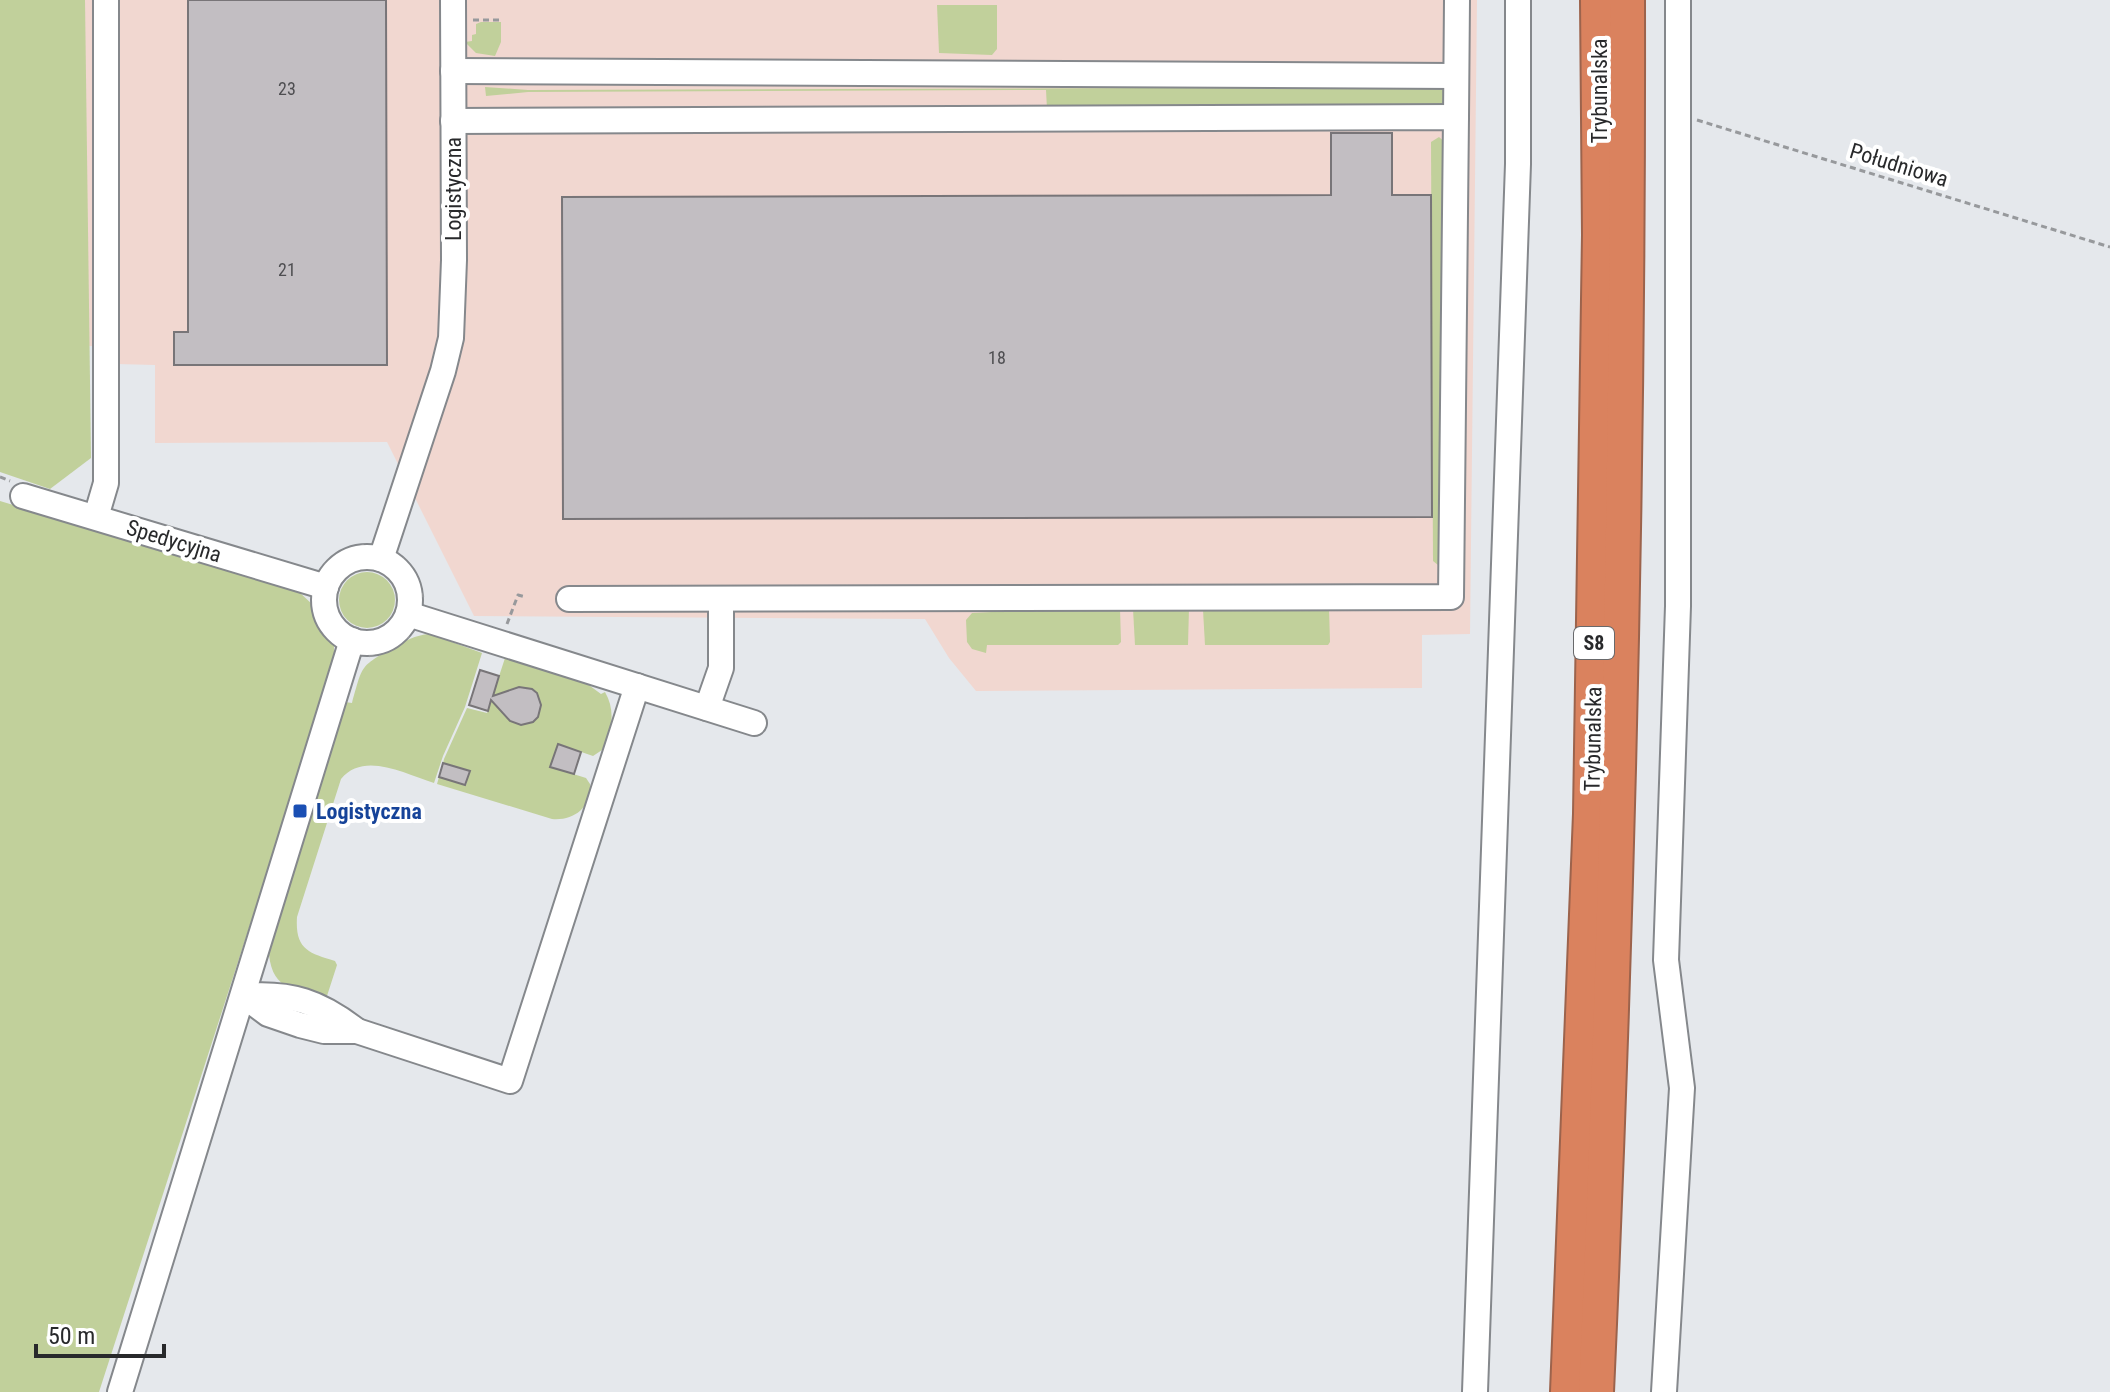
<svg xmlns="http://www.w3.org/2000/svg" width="2110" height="1392" font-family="'Roboto Condensed',sans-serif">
<rect width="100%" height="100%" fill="#e5e8ec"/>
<!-- industrial -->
<polygon fill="#f1d7d0" points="84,0 1477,0 1470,634 1422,635 1422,688 976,691 949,658 925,619 474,616 387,442 155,443 155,365 116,364 117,346 85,346"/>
<!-- green -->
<g fill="#c1d09b">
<polygon points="0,0 85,0 91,458 50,489 0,472"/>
<polygon points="937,5 997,5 997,49 992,55 939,53"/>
<polygon points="481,22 501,22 501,42 495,56 476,53 465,42 472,41 472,35 476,34 476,24"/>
<polygon points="485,87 528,90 1441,87 1444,87 1447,106 1047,109 1046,90 528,92 486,96"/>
<polygon points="1439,137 1447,144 1442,563 1438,565 1433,561 1431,142"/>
<polygon points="0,501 298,591 313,605 320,622 334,645 334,665 99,1392 0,1392"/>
<circle cx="367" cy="600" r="28"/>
<polygon points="993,608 1120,609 1121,642 1118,645 987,645 986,653 972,649 967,642 966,620 972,613 992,612"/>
<polygon points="1189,608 1188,645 1135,645 1133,609"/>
<polygon points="1206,608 1329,608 1330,642 1328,645 1205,645 1203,610"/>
<path d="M430 634 482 653 465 707 443 756 434 783C405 774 364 751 341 779L297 917C295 949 308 953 335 961L337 965 326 999C296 990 273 991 269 955L345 702 352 703C363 665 359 667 393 648 406 641 414 635 430 634Z"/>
<path d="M505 658 586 683 601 694 605 692C616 711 612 731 602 750L593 756 558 744 551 767 586 778 590 784C592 807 574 821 552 819L437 784 439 777 466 785 469 771 443 763 444 759 467 708 487 713Z"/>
</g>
<!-- building -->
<g fill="#c2bec2" stroke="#787578" stroke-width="2">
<polygon points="188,0 386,0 387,365 174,365 174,332 188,332"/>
<polygon points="1331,133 1392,133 1392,195 1431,195 1432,517 563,519 562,197 1331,195"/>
<polygon points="480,670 499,676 493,696 519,687 532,689 537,693 541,705 538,717 533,722 521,725 510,721 491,700 488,711 469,705"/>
<polygon points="558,744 581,752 574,774 550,767"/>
<polygon points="443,763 470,771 465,785 439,777"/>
</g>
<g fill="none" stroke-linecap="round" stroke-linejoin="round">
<defs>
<g id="minor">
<polyline points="453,71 1456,76"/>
<polyline points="1456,117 1457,0"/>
<polyline points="453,121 1456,117 1451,597 569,599"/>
<polyline points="23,496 326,587"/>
<polyline points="96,517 106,483 106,0"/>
<circle cx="367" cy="600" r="43"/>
<polyline points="381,559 443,371 451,338 454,260 453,0"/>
<polyline points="408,614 754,723"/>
<polyline points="707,708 721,668 721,600"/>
<polyline points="244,996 268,1014 300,1025 324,1031 357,1031 510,1081 637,686"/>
<path d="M244 996C291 992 320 1002 357 1031"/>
<polyline points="120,1392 352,640"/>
<polyline points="1475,1392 1518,164 1518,0"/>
<polyline points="1664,1392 1682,1088 1666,960 1678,606 1678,0"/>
</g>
<g id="highway">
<polyline points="1568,1392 1591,814 1600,235 1598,0"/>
<path d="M1596 1392C1617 928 1628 464 1627 0"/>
</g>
</defs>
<!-- minor casing -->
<use href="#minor" stroke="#85888c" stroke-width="28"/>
<!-- highway casing -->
<use href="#highway" stroke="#9c634c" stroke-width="38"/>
<!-- path -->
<g stroke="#97999c" stroke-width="3" stroke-dasharray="6 4" stroke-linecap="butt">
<polyline points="473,20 503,20"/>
<polyline points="1697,120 2110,247"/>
<polyline points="0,477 10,481"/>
<polyline points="402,558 423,597"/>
<polyline points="325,565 364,545"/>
<polyline points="313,603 331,639"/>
<polyline points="507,624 518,595 526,597"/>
<polyline points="369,656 409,636"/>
</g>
<!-- minor -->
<use href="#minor" stroke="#fff" stroke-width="24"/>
<!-- highway -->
<use href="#highway" stroke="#da825e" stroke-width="34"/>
</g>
<!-- markers -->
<rect fill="#1a4fb4" stroke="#fff" stroke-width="3" x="292" y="803" width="16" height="16" rx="4"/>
<g text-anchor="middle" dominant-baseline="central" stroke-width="8" stroke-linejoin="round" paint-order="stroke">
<!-- number labels -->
<g font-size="18" fill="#4e4e51">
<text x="287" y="88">23</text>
<text x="287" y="269">21</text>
<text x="997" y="357">18</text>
</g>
<!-- shield labels -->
<rect fill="#fff" stroke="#68696b" stroke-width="2" x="1574" y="627" width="40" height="32" rx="6"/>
<g font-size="20" font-weight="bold" fill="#28292b">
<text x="1594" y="643">S8</text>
</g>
<!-- street labels -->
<g font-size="22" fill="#28292b" stroke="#fff">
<text transform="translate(1599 91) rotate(-90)">Trybunalska</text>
<text transform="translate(1899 165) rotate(17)">Południowa</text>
<text transform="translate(453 189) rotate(-90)">Logistyczna</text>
<text transform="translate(174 541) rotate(17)">Spedycyjna</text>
<text transform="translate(1593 739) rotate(-89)">Trybunalska</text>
</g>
<!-- transit labels -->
<g font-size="22" font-weight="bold" fill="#164399" stroke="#fff" text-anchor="start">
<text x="316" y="811">Logistyczna</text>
</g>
</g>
<!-- scale -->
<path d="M36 1344v12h128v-12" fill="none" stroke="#28292b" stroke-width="4"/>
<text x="48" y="1344" font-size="24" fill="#28292b" stroke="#ffffff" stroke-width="6" paint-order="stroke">50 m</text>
</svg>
